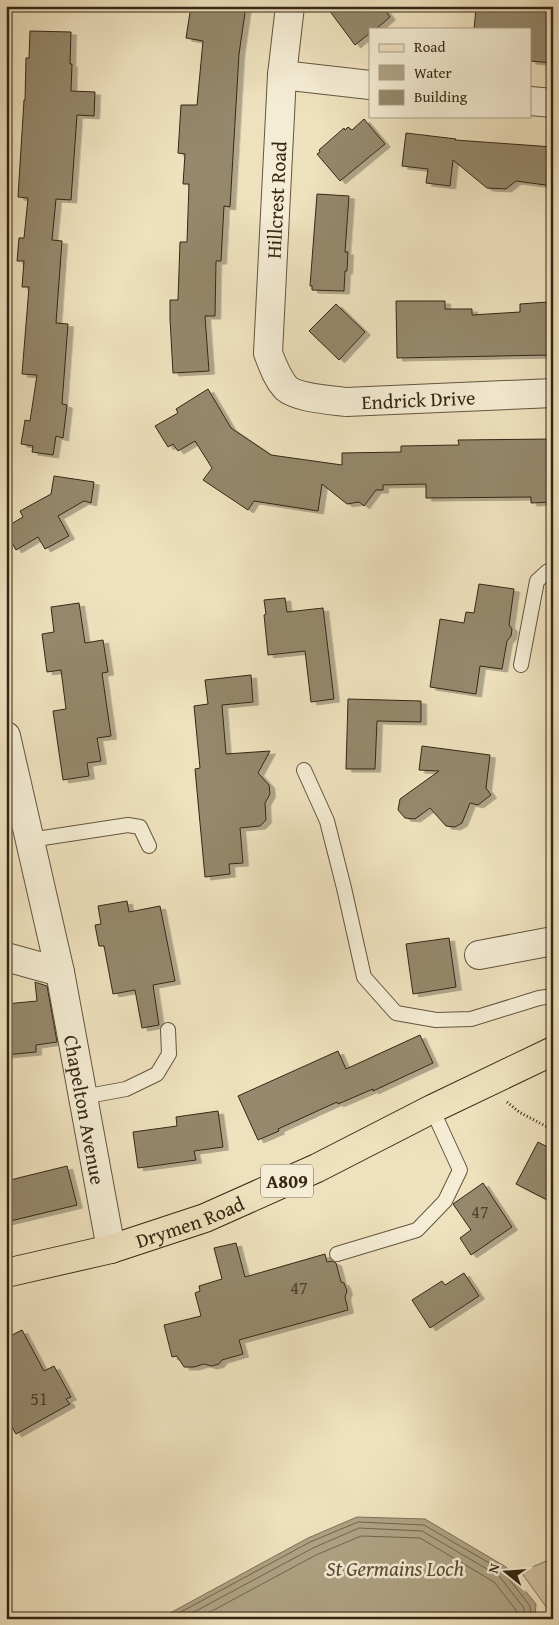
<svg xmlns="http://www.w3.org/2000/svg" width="559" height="1625" font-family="'Gentium Book Plus',serif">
<defs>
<filter id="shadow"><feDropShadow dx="5.5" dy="3" stdDeviation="0" flood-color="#0004"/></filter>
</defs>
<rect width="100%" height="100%" fill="#eee1bd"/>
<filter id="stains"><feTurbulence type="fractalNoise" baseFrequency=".004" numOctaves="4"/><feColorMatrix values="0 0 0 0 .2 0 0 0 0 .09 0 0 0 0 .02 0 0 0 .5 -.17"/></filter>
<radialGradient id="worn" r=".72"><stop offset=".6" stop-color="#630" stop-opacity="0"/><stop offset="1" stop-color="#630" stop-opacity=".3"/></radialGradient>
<!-- green -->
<polygon fill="#cfc1a0" stroke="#82745a" points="553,1558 553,1619 547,1619 547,1608 521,1572"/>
<!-- water -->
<polygon fill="#afa284" stroke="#7e7157" points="357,1517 425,1519 506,1567 536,1604 535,1619 159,1619 308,1538"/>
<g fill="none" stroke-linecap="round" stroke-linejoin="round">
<!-- shore -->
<g stroke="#72644c" stroke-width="1">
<polyline points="168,1619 310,1542 358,1522 424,1525 503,1571 530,1606 531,1619"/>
<polyline points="181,1619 313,1548 359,1528 422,1531 499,1576 524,1608 524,1619"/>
<polyline points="197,1619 316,1555 361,1536 420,1538 494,1582 516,1610 517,1619"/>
</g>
</g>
<!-- building -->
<g fill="#95886c" stroke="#352714" filter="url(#shadow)">
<polygon points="191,6 246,6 239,54 230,207 224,206 221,261 216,261 215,316 205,316 209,371 173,373 170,319 170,300 178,300 180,242 187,242 189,184 183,184 185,154 178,153 181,105 197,105 203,41 186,38"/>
<polygon points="326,6 382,6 390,17 376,29 370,29 370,33 355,45"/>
<polygon points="500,6 553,10 553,63 530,61 530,29 474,29 476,9 494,10"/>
<polygon points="30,31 71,32 70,64 72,64 71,91 95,92 94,116 77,115 71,200 56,199 52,240 62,241 56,323 68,324 62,404 67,405 63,438 56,436 53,455 32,452 33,446 21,444 25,420 30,421 37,375 22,374 29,287 22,287 24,261 17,261 19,238 24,238 28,198 18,197 24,100 25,100 26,58 29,58"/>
<polygon points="364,119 385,144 340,181 317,154 320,152 319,150 344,128 345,130 348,127 352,130"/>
<polygon points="406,133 456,139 455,140 553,147 553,186 516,181 506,189 487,188 453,160 450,186 426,183 428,169 402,166"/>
<polygon points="317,194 349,196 345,252 348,252 347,271 345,271 344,291 312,290 312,286 310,286"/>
<polygon points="396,301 445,301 445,309 472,309 472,315 520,312 520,304 548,302 550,355 397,358"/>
<polygon points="336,304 365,332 339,360 309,331"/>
<polygon points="208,389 231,428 271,455 342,465 342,453 401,452 401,446 459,445 458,440 553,439 553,502 531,503 531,497 426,498 426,484 383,485 383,490 376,490 364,506 359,502 347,504 322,484 318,511 254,501 248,510 203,480 212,468 195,441 178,451 173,444 168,447 155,426 178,413 176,409"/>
<polygon points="54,476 94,482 91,503 84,501 58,516 69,536 45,549 38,537 16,550 6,533 6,527 23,517 20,511 51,494"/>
<polygon points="479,584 514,589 509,625 512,629 511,636 507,641 502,669 480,666 476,694 430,687 440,619 464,623 466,612 474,613"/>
<polygon points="285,598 287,612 323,608 334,699 311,702 305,651 268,655 264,615 266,614 264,600"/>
<polygon points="79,603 85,643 103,640 108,672 102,673 111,736 97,738 101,761 87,763 89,776 63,780 53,711 66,709 61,670 47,672 42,634 54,632 51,607"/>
<polygon points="251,675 253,702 222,705 226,754 270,751 258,773 269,785 270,794 265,803 266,820 260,826 240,828 243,863 229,864 230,874 205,877 195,769 200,768 194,706 208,704 205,680"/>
<polygon points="348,699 421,701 421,722 377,721 375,769 346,769"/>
<polygon points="422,746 490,755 486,788 491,795 478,805 470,803 462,823 455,827 446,826 430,808 415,819 405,818 398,810 400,799 439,771 419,770"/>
<polygon points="127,901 129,912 160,906 175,981 153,985 159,1025 142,1028 135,990 113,994 104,946 99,946 95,925 101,924 98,906"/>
<polygon points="449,938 456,987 413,994 406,944"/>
<polygon points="35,982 47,986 57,1042 36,1045 36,1052 6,1055 6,1004 37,1001"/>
<polygon points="420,1035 433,1063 373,1091 373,1089 338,1104 337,1102 278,1129 279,1131 258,1140 238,1096 338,1051 346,1069"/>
<polygon points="218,1111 223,1147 194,1151 196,1160 138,1168 133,1132 177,1126 176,1117"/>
<polygon points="538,1142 553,1150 553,1203 516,1184"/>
<polygon points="67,1166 77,1205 6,1222 6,1181"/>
<polygon points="483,1183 512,1227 471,1255 460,1238 471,1230 453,1204"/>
<polygon points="236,1243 245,1277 325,1254 327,1262 332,1261 336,1263 341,1282 344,1283 347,1291 345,1297 348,1310 239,1340 243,1354 222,1360 219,1364 212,1366 204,1364 194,1367 184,1367 177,1356 172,1357 164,1325 201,1316 195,1293 200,1291 199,1286 222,1279 214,1248"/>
<polygon points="464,1273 479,1296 430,1328 412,1300 442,1281 445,1285"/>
<polygon points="22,1330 44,1371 54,1366 71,1397 66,1399 70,1404 16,1434 6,1417 6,1338"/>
</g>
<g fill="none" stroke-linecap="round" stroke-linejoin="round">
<defs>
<g id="lane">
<polyline points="521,665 537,581 548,571 553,570"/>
<polyline points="304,770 327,821 344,888 364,977 396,1013 436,1020 471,1019 539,998 553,996"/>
<polyline points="30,840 128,825 140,827 149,846"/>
<polyline points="83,1097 126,1089 157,1074 169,1054 168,1030"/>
<polyline points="337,1254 417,1230 445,1201 460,1170 432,1109"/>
</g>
<g id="street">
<path id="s1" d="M290 6 282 75 268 353C273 366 277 378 286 388 297 398 331 400 346 402L553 393"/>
<polyline points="282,75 370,85"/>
<polyline points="530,101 553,103"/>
<path id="s2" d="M6 736 60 972 111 1249"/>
<polyline points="479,955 553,941"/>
<polyline points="6,957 60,972"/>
</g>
<g id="primary">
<path id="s3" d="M6 1273 111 1249 205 1218 317 1168 432 1109 553 1051"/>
</g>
</defs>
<!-- lane casing -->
<use href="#lane" stroke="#63563e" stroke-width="16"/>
<!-- street casing -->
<use href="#street" stroke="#63563e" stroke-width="30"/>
<!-- primary casing -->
<use href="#primary" stroke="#352714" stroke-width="30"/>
<!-- path -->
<polyline stroke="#352714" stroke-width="3" stroke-dasharray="1 2.5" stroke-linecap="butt" points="507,1102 519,1112 553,1130"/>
<!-- lane -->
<use href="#lane" stroke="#f4ecd4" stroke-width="14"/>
<!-- street -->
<use href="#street" stroke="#f4ecd4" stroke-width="28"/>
<!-- primary -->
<use href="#primary" stroke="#eee1bd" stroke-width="28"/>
</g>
<g text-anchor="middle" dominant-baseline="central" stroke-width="5" stroke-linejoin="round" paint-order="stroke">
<!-- number labels -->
<g font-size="18" fill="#4d3f2a">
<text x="480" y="1211">47</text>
<text x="299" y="1287">47</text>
<text x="39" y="1398">51</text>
</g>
<!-- shield labels -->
<rect fill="#f4ecd4" stroke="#6e624e" stroke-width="1" x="261" y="1164.5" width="52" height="33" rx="4"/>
<g font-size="19" font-weight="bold" fill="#352714">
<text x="287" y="1181">A809</text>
</g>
<!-- street labels -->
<g font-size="20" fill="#352714" stroke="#f4ecd4">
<text transform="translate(276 200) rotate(-87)">Hillcrest Road</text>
<text stroke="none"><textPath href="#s1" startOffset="522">Endrick Drive</textPath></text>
<text stroke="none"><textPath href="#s2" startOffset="382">Chapelton Avenue</textPath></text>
<text stroke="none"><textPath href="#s3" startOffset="191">Drymen Road</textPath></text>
</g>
<!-- water labels -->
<g font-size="21" font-style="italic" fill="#5a4c36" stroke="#f4ecd4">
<text x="395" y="1568">St Germains Loch</text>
</g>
</g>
<!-- margin -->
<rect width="559" height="1625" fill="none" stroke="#eee1bd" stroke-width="25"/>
<rect x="8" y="8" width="544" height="1610" fill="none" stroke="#352714" stroke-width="2.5"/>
<rect x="12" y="12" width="534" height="1600" fill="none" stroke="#352714"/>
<!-- legend -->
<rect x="369" y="28" width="162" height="90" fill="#f4ecd4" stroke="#a89d87"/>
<rect x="379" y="44" width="25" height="8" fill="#eee1bd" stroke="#a89d87"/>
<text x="414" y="52" font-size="15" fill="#352714">Road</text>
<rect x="379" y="65" width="25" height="15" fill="#afa284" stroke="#a89d87"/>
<text x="414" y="78" font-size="15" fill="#352714">Water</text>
<rect x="379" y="90" width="25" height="15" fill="#95886c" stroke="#a89d87"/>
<text x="414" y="102" font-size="15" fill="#352714">Building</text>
<!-- north arrow -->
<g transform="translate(506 1572) rotate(287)" stroke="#f4ecd4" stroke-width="4" paint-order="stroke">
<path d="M0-4L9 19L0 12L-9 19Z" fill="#352714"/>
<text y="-8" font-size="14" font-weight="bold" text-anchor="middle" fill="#352714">N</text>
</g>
<rect width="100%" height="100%" filter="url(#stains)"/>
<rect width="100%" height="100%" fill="url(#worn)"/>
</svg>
